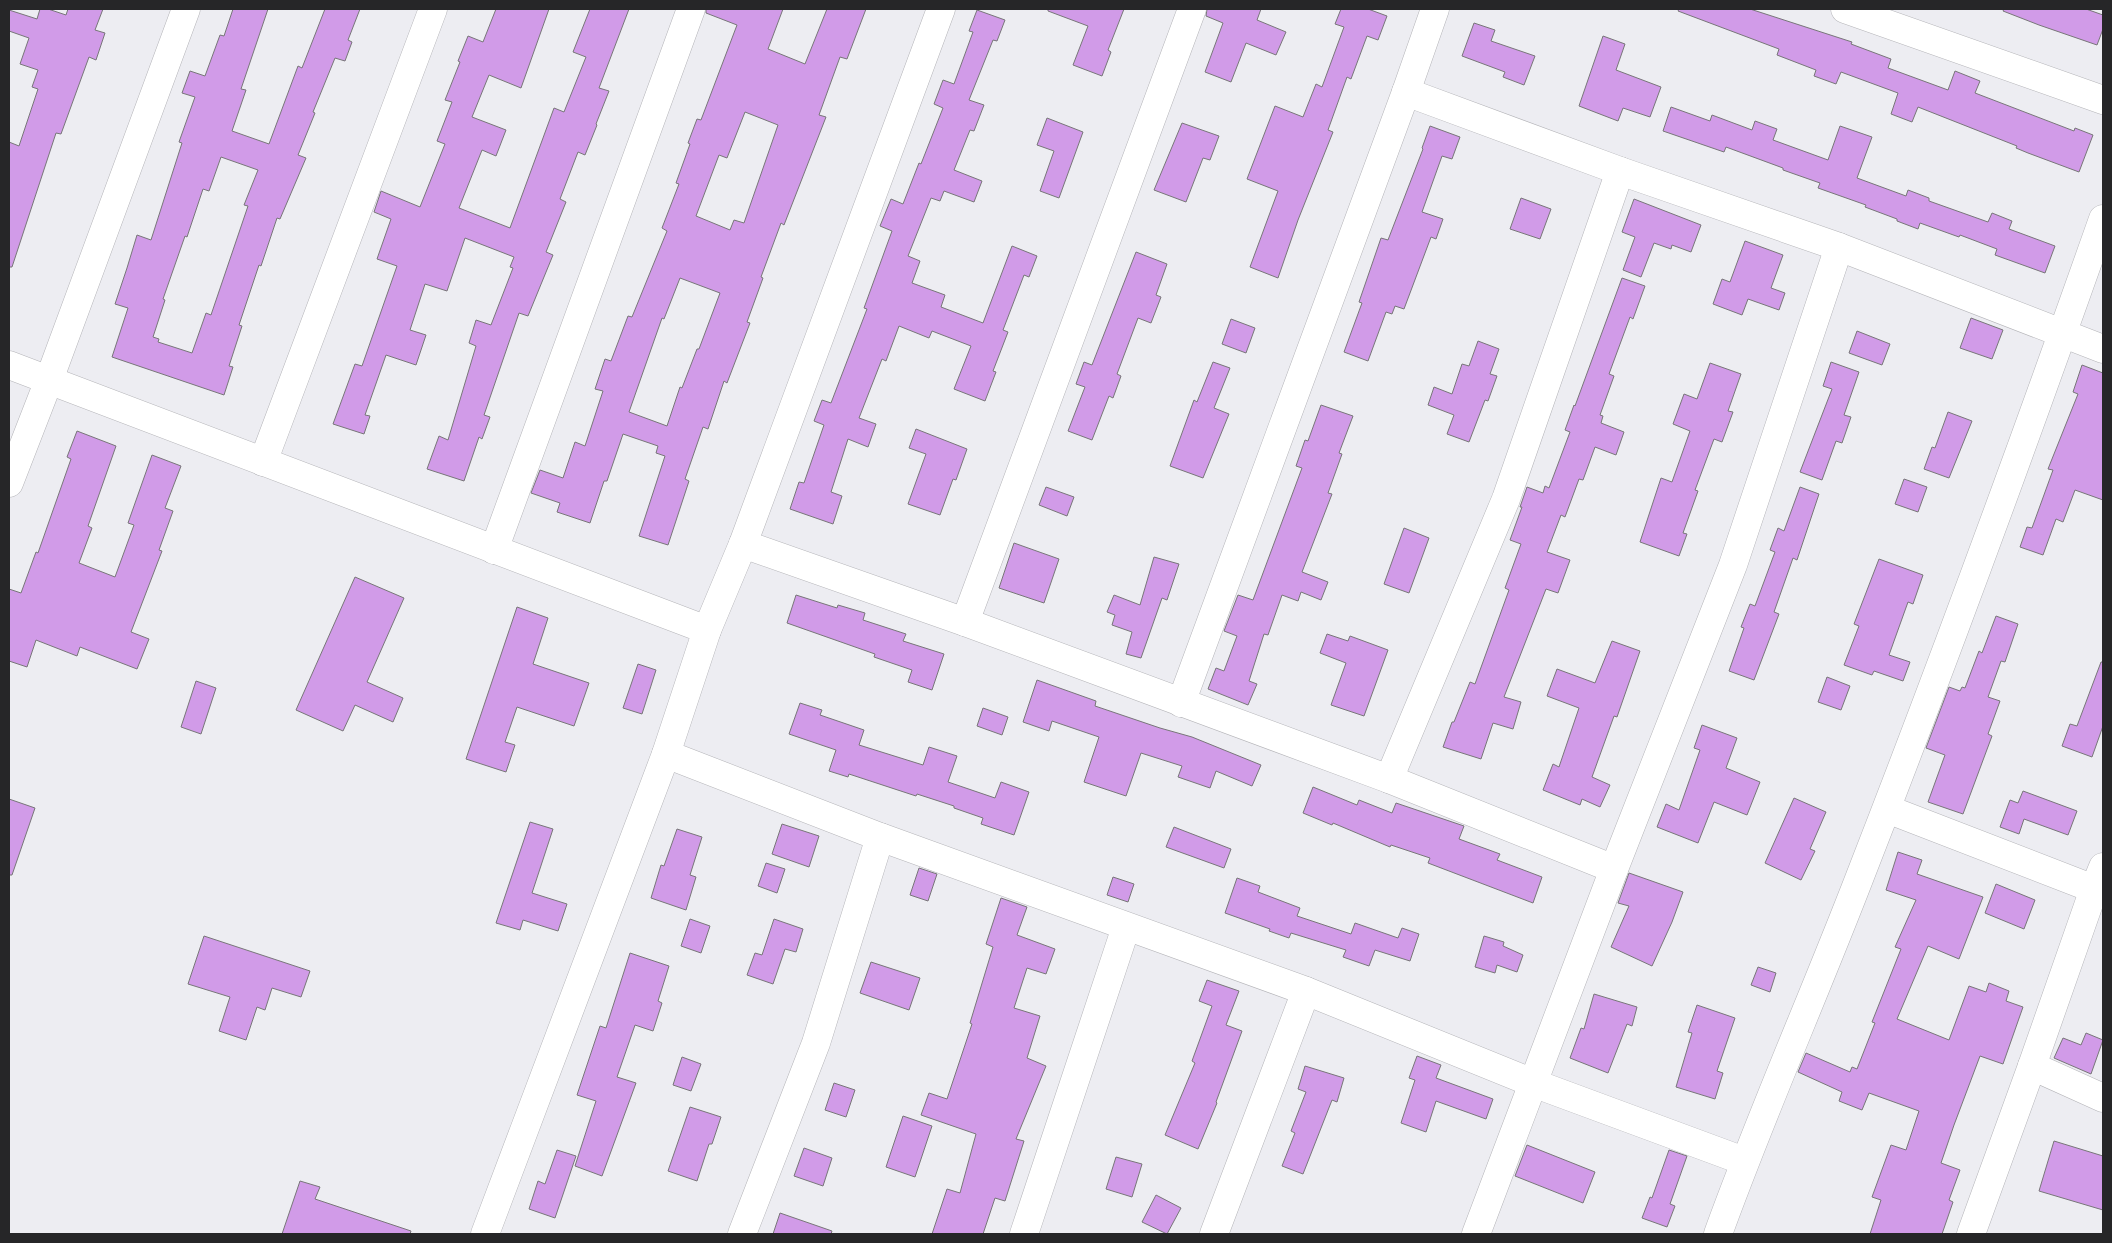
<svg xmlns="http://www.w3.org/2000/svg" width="2112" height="1243" font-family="'Golos Text',sans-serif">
<rect width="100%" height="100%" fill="#ededf2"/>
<!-- building -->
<g fill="#d19be8" stroke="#787679" fill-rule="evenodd">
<polygon points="40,9 48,9 66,15 68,9 103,9 95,30 105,33 96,60 89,57 61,134 56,133 12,267 9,267 9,142 19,146 38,89 32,87 38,70 20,64 29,38 9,31 9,10 37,19"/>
<path d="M233 9H268L241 89 246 90 232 131 269 144 298 66 302 68 325 9H360L348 40 352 42 345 61 335 58 313 112 315 113 298 155 306 158 280 219 277 218 261 266 259 265 239 325 242 326 229 366 233 367 224 395 112 357 128 308 115 304 127 268 137 235 151 240 182 143 179 142 195 97 182 93 190 71 205 76 220 35 224 36ZM221 157 258 170 244 205 248 206 211 315 206 313 192 353 158 342 159 339 153 337 165 300 163 299 185 236 187 237 203 189 209 191Z"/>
<polygon points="496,9 549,9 521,88 489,75 472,117 506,130 496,156 482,150 459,208 510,228 554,108 564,112 586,57 573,52 590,9 629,9 599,88 609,91 596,124 597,125 585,155 578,152 560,199 566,202 546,252 553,255 528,316 519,313 484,415 490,417 482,439 479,437 464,481 427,469 439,436 448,440 476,346 469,343 476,320 491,325 513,268 510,267 514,257 465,238 447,291 425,284 410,330 426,335 416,365 386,355 365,415 370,416 364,434 333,424 355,364 362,366 397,266 377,259 391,219 374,212 381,191 420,207 445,144 437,141 452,102 445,100 460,62 458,61 468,36 483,42"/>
<path d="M706 9H783L768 49 805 64 827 9H866L847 59 840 57 819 115 826 117 784 225 781 223 761 277 763 278 747 322 750 323 727 383 724 381 708 429 703 427 685 479 689 481 668 545 639 536 665 456 656 453 658 446 623 434 607 481H604L590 523 557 512 560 503 531 493 540 470 563 478 575 442 585 446 603 391 595 389 605 359 611 361 628 316 632 317 667 231 662 228 679 184 676 183 690 144 688 143 697 119 701 120 737 25 706 13ZM745 112 778 125 744 223 734 220 730 230 696 216 719 155 727 158ZM680 278 720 293 699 349H697L682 388 680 387 667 426 629 412 662 318 664 319Z"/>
<polygon points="1048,9 1124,9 1108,50 1111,52 1102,76 1073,65 1088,26 1048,11"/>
<polygon points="1207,9 1261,9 1257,20 1286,32 1276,55 1246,43 1231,82 1205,72 1223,23 1206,16"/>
<polygon points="1341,9 1368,9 1387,16 1378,40 1367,36 1351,79 1347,77 1328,130 1333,132 1298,220 1278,278 1250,267 1278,191 1247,179 1275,106 1303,117 1316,84 1322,87 1344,27 1335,24"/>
<polygon points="1679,9 1750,9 1852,42 1851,44 1891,59 1888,68 1948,90 1955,71 1980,81 1975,93 2074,131 2075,128 2093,135 2079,172 2028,153 2016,148 2017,146 1918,107 1912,122 1891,114 1898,93 1841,72 1836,84 1814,76 1816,70 1777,55 1779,49 1678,11"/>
<polygon points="2004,9 2086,9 2103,15 2103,29 2097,45 2039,25 2003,11"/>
<polygon points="977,10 1005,20 997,41 993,40 969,100 984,105 974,131 970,130 954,170 982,181 974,202 944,191 940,201 931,198 908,256 920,261 912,283 945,295 941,307 983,323 1012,246 1037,256 1029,277 1024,275 1003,330 1008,332 993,371 996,372 985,401 954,389 971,346 932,331 929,338 899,326 886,361 882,359 859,418 876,424 868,447 848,439 831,492 842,496 833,524 790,509 799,482 804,483 824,425 814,421 822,400 831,403 867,309 864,308 892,231 880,226 891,199 903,204 919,163 921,164 943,108 934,104 943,80 954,84 973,32 969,31"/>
<polygon points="1474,23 1495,30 1491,41 1535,56 1524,85 1503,77 1505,72 1462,56"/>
<polygon points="1603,36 1625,44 1616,70 1661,87 1650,117 1623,108 1618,121 1579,106"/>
<polygon points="1671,107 1710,121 1712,115 1752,130 1755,121 1777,129 1773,140 1828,160 1840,126 1872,137 1857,178 1906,196 1908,190 1929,198 1929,201 1988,222 1992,213 2012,221 2009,229 2055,246 2045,273 1995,255 1997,249 1960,235 1959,237 1920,223 1918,229 1897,221 1897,219 1865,207 1866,205 1818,188 1820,183 1783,170 1783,168 1726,147 1724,152 1663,131"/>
<polygon points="1047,118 1083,132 1059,198 1040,191 1054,151 1037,145"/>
<polygon points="1182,123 1219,136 1210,160 1203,158 1186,202 1154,190"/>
<polygon points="1430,126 1460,137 1452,159 1442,156 1422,212 1443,219 1436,239 1431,237 1404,309 1395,306 1392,314 1386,312 1368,361 1344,352 1362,303 1359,302 1381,238 1388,240 1423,149 1422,148"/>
<polygon points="1521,198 1551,209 1540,239 1510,229"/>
<polygon points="1634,199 1701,225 1691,252 1672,245 1671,249 1654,243 1641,277 1623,270 1635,237 1622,232"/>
<polygon points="1745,241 1783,255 1771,288 1785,293 1779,310 1748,299 1742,315 1713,304 1722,279 1730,282"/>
<polygon points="1136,252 1167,264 1156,295 1161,297 1151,323 1138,318 1117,374 1121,376 1113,398 1109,396 1092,440 1068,431 1085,387 1076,384 1084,362 1092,365"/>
<polygon points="1622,278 1645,286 1633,319 1630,317 1609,374 1614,376 1600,415 1603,416 1601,423 1624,432 1616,455 1595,447 1583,480 1579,479 1565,517 1561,515 1547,552 1570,560 1558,593 1546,589 1504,697 1521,702 1513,729 1493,723 1481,759 1443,747 1452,722 1454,722 1470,682 1475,684 1509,590 1505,588 1521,544 1510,540 1522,507 1520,507 1527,487 1543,493 1545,486 1549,488 1570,432 1565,430 1574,405 1575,406"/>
<polygon points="1971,318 2003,330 1992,359 1960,348"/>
<polygon points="1231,319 1255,328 1246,353 1222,344"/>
<polygon points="1857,331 1890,344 1882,365 1849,353"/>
<polygon points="1478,341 1499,349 1490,374 1497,376 1488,401 1485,400 1469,442 1447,434 1454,415 1428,405 1434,387 1452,394 1462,364 1469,366"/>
<polygon points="1213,362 1230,368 1214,408 1229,414 1203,478 1170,466 1194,400 1197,402"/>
<polygon points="1831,362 1859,372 1844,415 1851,417 1842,443 1836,441 1822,480 1800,472 1832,389 1823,386"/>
<polygon points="1710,363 1741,374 1728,411 1733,412 1722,442 1714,439 1695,490 1698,491 1683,533 1687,534 1679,556 1640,542 1661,478 1672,482 1690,431 1673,424 1684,394 1697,399"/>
<polygon points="2082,365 2103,373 2103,500 2075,490 2063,522 2056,519 2043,555 2020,547 2027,527 2032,528 2053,470 2048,469 2078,394 2073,392"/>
<polygon points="1321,405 1353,416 1339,453 1342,454 1328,493 1332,494 1302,572 1328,582 1321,600 1301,592 1298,601 1282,595 1268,635 1264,634 1249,681 1257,684 1248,705 1208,689 1216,668 1224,671 1237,636 1224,631 1238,595 1253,600 1302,468 1296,466 1305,440 1308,441"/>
<polygon points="1948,412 1972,421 1949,478 1924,469 1932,447 1935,448"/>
<polygon points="916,429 967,449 956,480 953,479 940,515 908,504 926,454 909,448"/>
<polygon points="77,431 116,446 88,526 92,528 79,563 115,577 134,525 128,523 152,455 181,466 165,508 173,511 159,550 162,551 131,632 149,639 137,669 80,647 77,656 36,640 27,667 9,661 9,589 21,593 36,552 38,553 71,459 67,457"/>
<polygon points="1904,479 1927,487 1918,512 1895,504"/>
<polygon points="1046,487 1074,497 1067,516 1039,505"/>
<polygon points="1800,487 1819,494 1797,560 1793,558 1774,612 1779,614 1754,680 1729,671 1744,628 1741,627 1750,604 1755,606 1775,552 1770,550 1778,528 1784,531"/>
<polygon points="1404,528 1429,538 1409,593 1384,584"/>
<polygon points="1014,543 1059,559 1044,603 999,588"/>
<polygon points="1154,557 1179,564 1167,600 1162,598 1141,658 1126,654 1132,632 1112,625 1115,615 1107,612 1114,595 1140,605"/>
<polygon points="1879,559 1923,575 1913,604 1908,602 1889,655 1910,662 1903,681 1874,671 1872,675 1844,665 1859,626 1854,624"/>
<polygon points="355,577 404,598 367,682 403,698 393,722 355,705 343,731 296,710"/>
<polygon points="796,595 837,608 838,605 865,613 863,620 906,634 903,641 944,654 932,690 908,682 912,670 874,657 875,654 787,623"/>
<polygon points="517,607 548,618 533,664 589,683 574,726 517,707 505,742 515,745 506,772 466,759"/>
<polygon points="1996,616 2018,624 2005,662 2001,661 1988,697 2000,701 1988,734 1992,736 1963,814 1928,802 1945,755 1926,748 1949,687 1960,691 1962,687 1965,688 1979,651 1982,653"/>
<polygon points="1327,634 1348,641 1350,636 1388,650 1364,716 1331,705 1346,663 1320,653"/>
<polygon points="1612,641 1640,651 1617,717 1614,716 1592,777 1610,785 1600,807 1582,799 1580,805 1543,790 1553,764 1559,767 1579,708 1547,696 1557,669 1595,683"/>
<polygon points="2101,662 2103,662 2103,726 2092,757 2062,746 2070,724 2077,726"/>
<polygon points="638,664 656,670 642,714 623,708"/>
<polygon points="1827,677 1850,686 1841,710 1818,702"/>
<polygon points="1037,680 1096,701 1095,706 1160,728 1192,737 1261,765 1252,786 1216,771 1210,788 1178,777 1182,766 1141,753 1126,796 1084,782 1099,737 1052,721 1049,731 1023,722"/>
<polygon points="196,681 216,688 201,734 181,727"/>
<polygon points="800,703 822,710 820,715 864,730 859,745 923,765 929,747 957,756 948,782 995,798 1001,782 1029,792 1014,835 981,824 983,818 954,808 954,806 917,794 916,796 849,774 848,777 829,771 836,750 789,734"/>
<polygon points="983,708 1008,717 1002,735 977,726"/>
<polygon points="1702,725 1737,738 1726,768 1760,782 1747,815 1714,802 1698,843 1657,827 1666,804 1679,810 1700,750 1694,748"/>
<polygon points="1313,787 1357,805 1359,800 1392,813 1396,803 1464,826 1459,839 1500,854 1497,860 1542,877 1533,903 1428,863 1430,858 1391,845 1390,847 1333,823 1332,825 1303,813"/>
<polygon points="2023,791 2077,811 2068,835 2024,819 2019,834 2000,827 2010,800 2018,803"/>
<polygon points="1794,798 1826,812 1810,849 1815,851 1801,880 1765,863"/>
<polygon points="9,799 35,808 12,875 9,875"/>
<polygon points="530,822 553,829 532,893 567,904 558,931 523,920 520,930 496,923"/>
<polygon points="782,824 819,836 809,867 772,854"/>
<polygon points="1174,827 1231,849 1224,868 1166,847"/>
<polygon points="677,829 702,837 690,875 696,877 686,910 651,898 661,865 664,866"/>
<polygon points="1898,852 1922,860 1917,874 1983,897 1959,959 1928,946 1897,1019 1949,1040 1969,986 1986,992 1989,983 2009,991 2006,1001 2023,1007 2003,1064 1980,1056 1954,1125 1941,1163 1960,1170 1949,1200 1953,1202 1942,1234 1870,1234 1881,1200 1872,1197 1891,1145 1906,1150 1919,1111 1869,1093 1862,1110 1839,1101 1842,1092 1798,1072 1806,1053 1850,1072 1852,1067 1857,1069 1875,1023 1872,1022 1901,949 1895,947 1916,900 1886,890"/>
<polygon points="766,863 785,869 777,893 758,886"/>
<polygon points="919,868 937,874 928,901 910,895"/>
<polygon points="1629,873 1683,892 1672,922 1652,966 1611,947 1629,906 1618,903"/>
<polygon points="1113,877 1134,884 1128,902 1107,895"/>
<polygon points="1237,878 1260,886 1258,892 1300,908 1297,916 1351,934 1355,923 1398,938 1402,928 1419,934 1410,961 1375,950 1369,966 1343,957 1346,950 1291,933 1289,938 1269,931 1270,929 1225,913"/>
<polygon points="1996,884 2035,900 2024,929 1985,913"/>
<polygon points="1001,898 1027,907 1017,935 1055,949 1046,974 1027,968 1014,1008 1040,1016 1027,1058 1046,1066 1016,1139 1024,1141 1005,1201 995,1198 983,1234 932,1234 947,1189 960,1193 976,1134 921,1115 929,1093 947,1099 972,1024 970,1023 993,947 986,944"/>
<polygon points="690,919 710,926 701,953 681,946"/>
<polygon points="774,919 803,929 796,952 785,949 773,984 747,975 755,953 762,955"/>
<polygon points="204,936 310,971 301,997 272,988 265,1010 257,1007 246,1040 219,1031 230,997 188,984"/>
<polygon points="1484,936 1504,942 1503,946 1523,955 1517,972 1497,965 1495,973 1475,967"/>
<polygon points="630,953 669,966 658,1001 662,1003 653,1031 635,1025 617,1077 636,1083 602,1176 575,1166 596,1101 577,1095 600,1026 606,1028"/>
<polygon points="871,962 920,978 909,1010 860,993"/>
<polygon points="1758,967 1776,973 1770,992 1751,985"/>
<polygon points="1207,980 1239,991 1226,1025 1242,1031 1216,1102 1217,1103 1198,1149 1165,1135 1195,1063 1192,1061 1212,1006 1199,1001"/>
<polygon points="1594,994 1637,1007 1632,1026 1627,1024 1608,1073 1570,1058 1581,1028 1584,1029"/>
<polygon points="1697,1005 1735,1018 1717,1071 1723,1073 1715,1099 1676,1087 1692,1033 1688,1032"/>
<polygon points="2086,1033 2103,1040 2091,1074 2054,1058 2063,1038 2081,1045"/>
<polygon points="1417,1056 1441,1065 1436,1078 1493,1099 1486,1119 1436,1101 1426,1132 1401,1123 1415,1080 1409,1078"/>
<polygon points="682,1057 701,1064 691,1091 673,1085"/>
<polygon points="1305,1066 1344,1078 1337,1102 1332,1100 1303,1174 1282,1166 1295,1133 1291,1131 1306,1092 1298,1089"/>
<polygon points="834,1083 855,1090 846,1117 825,1110"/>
<polygon points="690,1107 721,1117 712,1144 709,1144 697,1181 668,1171"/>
<polygon points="903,1116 932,1126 915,1177 886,1167"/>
<polygon points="2054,1141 2103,1156 2103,1210 2039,1191"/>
<polygon points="1527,1145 1595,1172 1583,1203 1515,1176"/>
<polygon points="804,1148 832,1158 823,1186 794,1176"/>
<polygon points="557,1150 576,1156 555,1218 529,1209 538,1181 545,1184"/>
<polygon points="1669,1150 1687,1156 1670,1204 1675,1206 1667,1227 1642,1218 1650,1197 1652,1198"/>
<polygon points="1116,1157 1142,1164 1132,1197 1106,1189"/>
<polygon points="300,1181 320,1187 315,1199 411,1231 410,1234 282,1234"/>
<polygon points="1156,1195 1181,1208 1167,1234 1142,1222"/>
<polygon points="780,1213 832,1231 831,1234 773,1234"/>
</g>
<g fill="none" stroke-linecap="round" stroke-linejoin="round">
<defs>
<g id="minor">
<polyline points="1845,9 2103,100"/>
<polyline points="1406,92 1620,171 1839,247 2103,349"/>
<polyline points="9,365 707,630"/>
<polyline points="263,462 433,9"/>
<polyline points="9,483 49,380 186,9"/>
<polyline points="743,544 965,622 1389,779 1614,869"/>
<polyline points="494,550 691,9"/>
<polyline points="965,622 1192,9"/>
<polyline points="1181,703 1406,92 1435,9"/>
<polyline points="666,754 880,837 1306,991 1533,1083 1744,1161"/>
<polyline points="1389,779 1506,499 1620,171"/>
<polyline points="1887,809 2094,889"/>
<polyline points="2032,1066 2103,1098"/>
<polyline points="485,1234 666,754 707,630 743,544 941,9"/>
<polyline points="742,1234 816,1043 880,837"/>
<polyline points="1024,1234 1126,927"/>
<polyline points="1214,1234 1306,991"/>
<polyline points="1476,1234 1614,869 1733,565 1839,247"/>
<path d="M1718 1234C1761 1115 1813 998 1859 879 1944 661 2025 440 2103 219"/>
<polyline points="1971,1234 2032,1066 2094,889 2103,867"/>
</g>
</defs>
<!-- minor casing -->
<use href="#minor" stroke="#b5b5b9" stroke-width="29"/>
<!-- minor -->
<use href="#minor" stroke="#fff" stroke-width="28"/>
</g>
<!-- border -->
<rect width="2112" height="1243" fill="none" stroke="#262628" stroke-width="20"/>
</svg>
